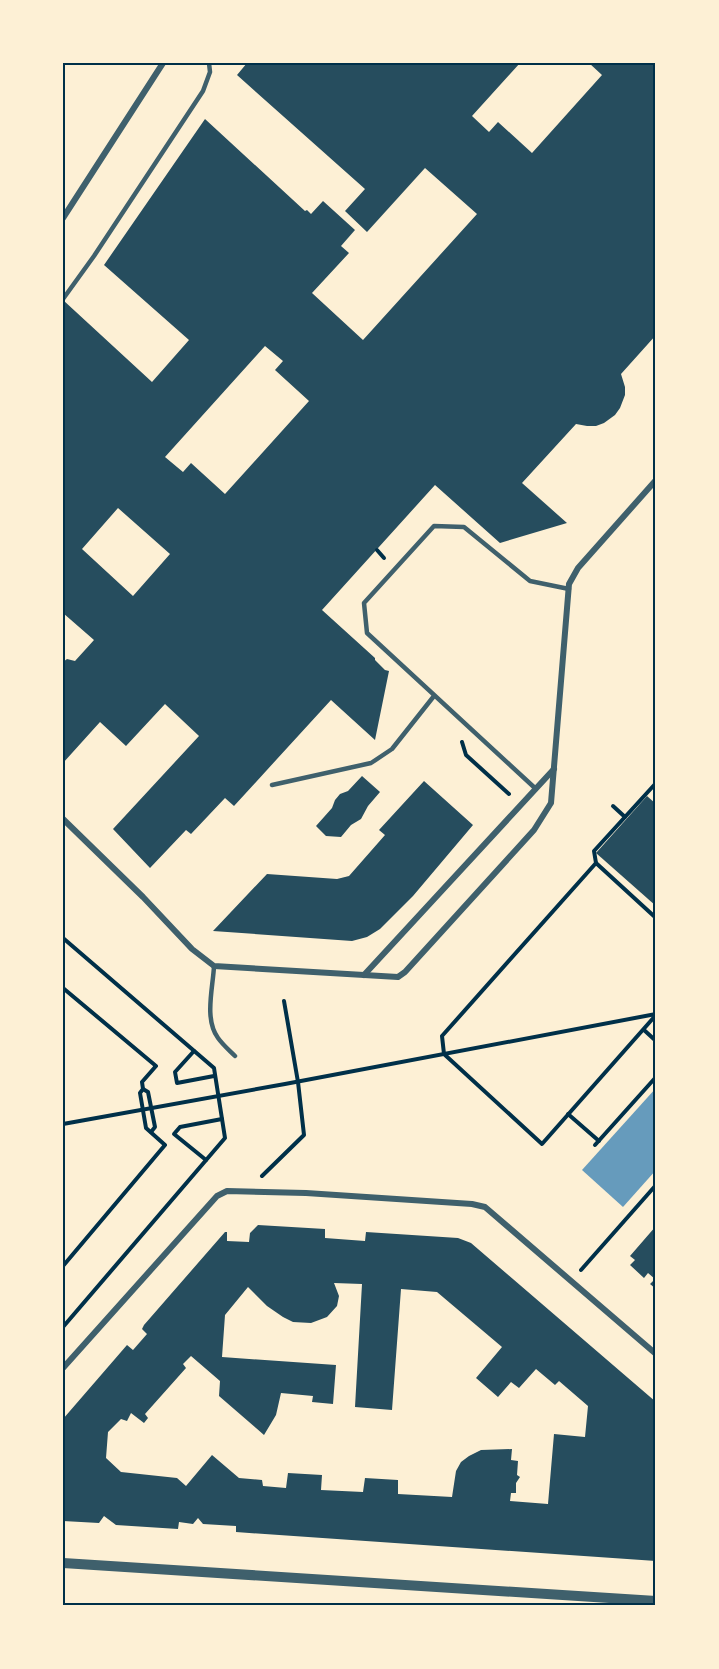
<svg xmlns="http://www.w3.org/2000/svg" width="719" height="1669" font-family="Ubuntu,sans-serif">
<rect width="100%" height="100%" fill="#fdf0d5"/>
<!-- water -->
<polygon fill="#669bbc" points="656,1088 656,1170 623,1207 582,1170"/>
<!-- building -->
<g fill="#264d5e" fill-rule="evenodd">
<path d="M247 63H520L472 116 489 132 498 122 532 153 602 75 589 63H656V335L621 374 625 387V395L620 408 615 415 604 423 596 426H587L576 424 522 483 567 523 500 543 435 485 322 610 375 658V660L385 670 389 671 375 740 331 700 234 806 225 798 191 834 186 830 150 868 113 829 199 736 165 704 126 746 100 722 63 763V673L65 672 63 662 67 659 75 661 94 640 63 613V300L152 382 189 340 104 265 205 119 305 211 307 210 311 214 323 201 355 230 341 246 349 253 312 293 363 340 477 214 425 168 367 232 345 211 365 189 237 75ZM265 346 283 361 275 370 309 401 225 494 191 463 183 472 165 457ZM118 508 170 554 133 596 82 549Z"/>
<polygon points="362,776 380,792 368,806 361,819 351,825 341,837 326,836 316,826 332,808 335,800 340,794 348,791"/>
<polygon points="424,781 473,825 413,896 380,929 367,937 352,941 213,931 267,874 337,879 349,876 385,835 379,830"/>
<polygon points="647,796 656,804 656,906 596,853"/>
<path d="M258 1225 325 1229V1238L365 1241 366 1232 458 1238 471 1243 656 1402V1561L236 1532V1526L203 1524 198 1518 193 1524 179 1522 178 1529 116 1525 104 1516 99 1523 63 1521V1419L127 1345 133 1350 147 1334 142 1329 144 1325 225 1232H227V1241L249 1242 250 1233ZM334 1283 362 1284 355 1407 392 1410 401 1289 437 1292 502 1347 476 1378 498 1397 511 1382 519 1388 536 1369 555 1385 559 1381 588 1406 585 1437 554 1434 548 1504 510 1501 511 1493H516V1483L520 1477 517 1475 518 1461 511 1460 512 1449 481 1450 469 1456 461 1462 456 1471 452 1497 398 1494V1480L365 1478 363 1492 321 1490 322 1475 288 1473 286 1488 263 1486 262 1480 239 1478 212 1455 186 1486 177 1478 121 1472 106 1458 108 1432 121 1419 127 1421 131 1413 144 1423 148 1418 145 1414 186 1368 183 1364 191 1356 220 1381 219 1396 264 1435 276 1415 281 1393 313 1396 312 1402 333 1404 336 1365 222 1357 225 1315 248 1287 267 1306 283 1317 293 1322 311 1323 327 1317 337 1306 339 1296Z"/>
<polygon points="656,1226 656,1289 650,1284 655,1279 648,1273 644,1278 630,1265 635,1260 630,1256"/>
</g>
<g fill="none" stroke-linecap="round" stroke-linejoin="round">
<!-- path -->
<g stroke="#003049" stroke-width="4">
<polyline points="377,550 384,558"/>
<polyline points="462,742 466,755 509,794"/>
<polyline points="613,806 625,817"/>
<polyline points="596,863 594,851 656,783"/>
<polyline points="656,918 596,863 442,1036 444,1054 542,1144 656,1015"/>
<polyline points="63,938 214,1068 225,1138 63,1327"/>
<polyline points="63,988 156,1066 142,1082 143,1089 140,1093 146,1128 165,1145 63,1266"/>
<polyline points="644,1030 656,1041"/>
<polyline points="194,1051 175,1072 177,1083 214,1076"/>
<polyline points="143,1089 148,1092 155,1127 151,1132"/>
<polyline points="568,1114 599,1141"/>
<polyline points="63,1124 285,1084 656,1014"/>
<polyline points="595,1145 656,1077"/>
<polyline points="206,1160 174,1134 180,1127 222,1119"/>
<polyline points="262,1176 304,1135 298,1082 284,1001"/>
<polyline points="581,1270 656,1185"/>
</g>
<!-- service -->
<g stroke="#3f606c" stroke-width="4.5">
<polyline points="63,299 94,256 203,91 210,72 209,63"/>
<polyline points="272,785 371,763 392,749 434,696"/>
<polyline points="536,789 367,633 364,603 434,526 464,527 530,581 569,589"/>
<path d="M214 966C213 988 204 1019 218 1038 223 1045 229 1050 235 1056"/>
</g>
<!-- minor -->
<g stroke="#3f606c" stroke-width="6">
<polyline points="63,218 163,63"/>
<polyline points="63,819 143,897 192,949 214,966 398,977 405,972 534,830 551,803 569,584 578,568 656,480"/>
<polyline points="364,975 554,769"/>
<polyline points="63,1368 217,1196 227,1191 306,1193 472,1204 485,1207 656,1354"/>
</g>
<!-- tertiary -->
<polyline stroke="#3f606c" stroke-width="10" points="63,1563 656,1601"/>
</g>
<!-- border -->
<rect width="719" height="1669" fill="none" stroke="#fdf0d5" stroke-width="129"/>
<rect x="64" y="64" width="590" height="1540" fill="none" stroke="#003049" stroke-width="2"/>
</svg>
